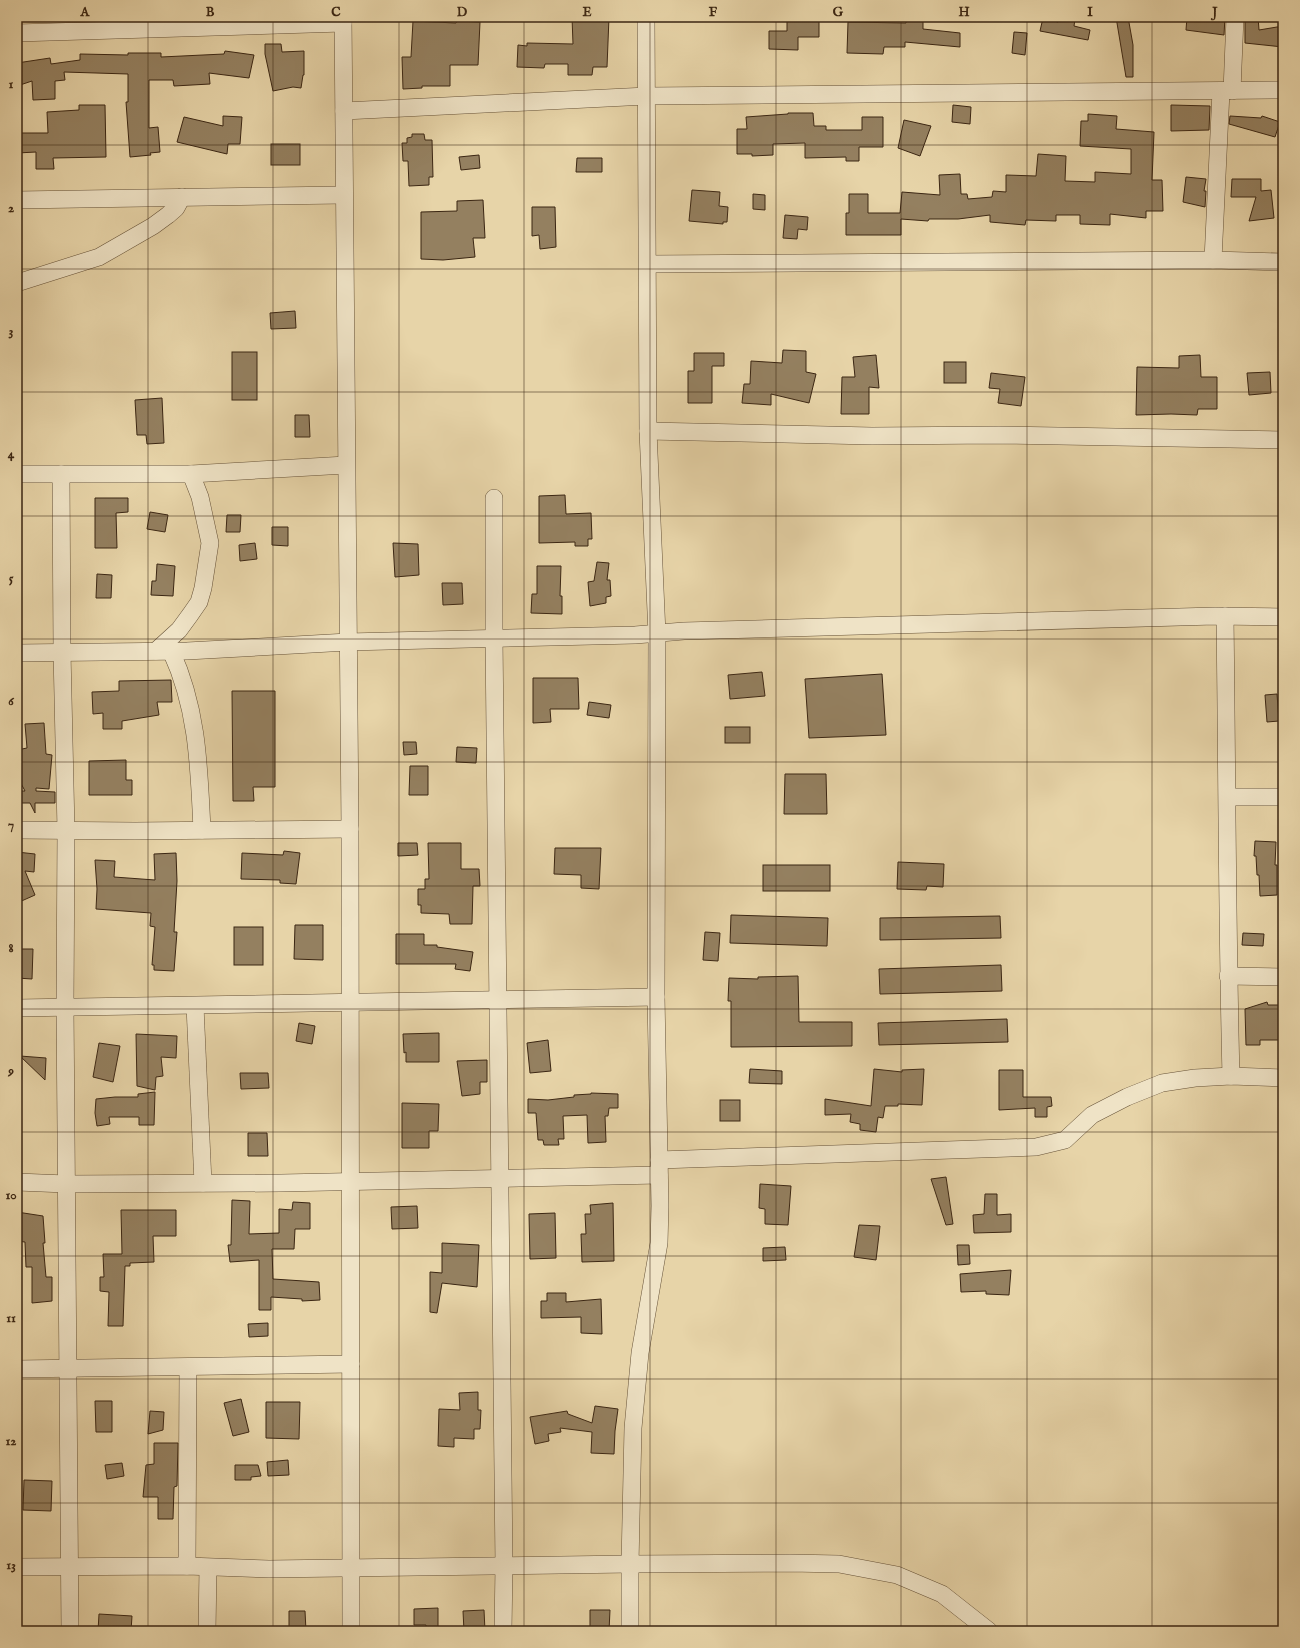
<svg xmlns="http://www.w3.org/2000/svg" width="1300" height="1648" font-family="'IM FELL English',serif">
<rect width="100%" height="100%" fill="#e7d4a8"/>
<filter id="stains"><feTurbulence type="fractalNoise" baseFrequency=".005" numOctaves="4"/><feColorMatrix values="0 0 0 0 .2 0 0 0 0 .09 0 0 0 0 .02 0 0 0 .5 -.17"/></filter>
<radialGradient id="worn" r=".72"><stop offset=".6" stop-color="#630" stop-opacity="0"/><stop offset="1" stop-color="#630" stop-opacity=".3"/></radialGradient>
<!-- building -->
<g fill="#948060" stroke="#3b2613">
<polygon points="572,17 609,17 607,67 593,67 592,75 568,75 568,64 545,64 544,68 517,67 518,45 527,46 527,43 573,44"/>
<polygon points="787,17 819,17 819,37 798,37 798,50 769,49 769,31 787,31"/>
<polygon points="906,17 923,17 923,29 960,33 960,47 905,42 905,47 884,47 883,54 847,53 848,22 906,23"/>
<polygon points="1060,17 1075,19 1074,26 1090,30 1088,40 1040,31 1043,18 1058,22"/>
<polygon points="1116,17 1128,17 1133,45 1133,77 1126,77"/>
<polygon points="1187,17 1225,17 1224,35 1186,30"/>
<polygon points="1245,17 1258,17 1259,30 1283,26 1283,47 1245,43"/>
<polygon points="413,21 456,23 457,21 480,22 478,65 450,65 450,86 422,86 422,88 403,89 402,57 411,57"/>
<polygon points="1014,32 1027,33 1025,55 1012,53"/>
<polygon points="265,44 281,44 282,52 304,51 304,75 303,75 301,88 293,87 273,91 265,54"/>
<polygon points="225,51 254,55 249,78 209,73 210,84 174,86 173,80 149,80 149,128 158,127 160,152 150,153 151,155 130,157 126,102 128,102 128,74 64,72 65,80 55,81 55,99 33,100 32,81 17,86 17,63 50,58 51,64 80,60 80,54 128,55 128,53 161,53 161,57 224,54"/>
<polygon points="79,105 105,105 106,157 53,158 54,169 36,169 36,152 17,153 17,133 48,133 47,112 79,110"/>
<polygon points="953,105 971,107 970,124 952,122"/>
<polygon points="1171,105 1210,106 1209,130 1171,131"/>
<polygon points="788,113 813,113 814,126 826,126 826,130 862,130 862,117 883,117 883,147 859,147 859,161 846,161 846,157 805,158 805,143 773,144 773,155 752,156 752,154 737,154 737,129 747,129 746,117 788,114"/>
<polygon points="1088,114 1117,116 1116,129 1154,132 1152,180 1162,180 1163,211 1146,211 1146,218 1110,214 1110,225 1080,224 1080,215 1056,215 1056,221 1026,220 1025,225 990,222 990,215 958,219 929,219 928,221 901,219 901,235 846,235 846,213 849,213 849,194 868,194 868,213 900,213 902,192 940,195 939,175 960,174 961,194 967,194 968,199 992,197 993,191 1006,192 1006,175 1036,176 1038,154 1066,156 1065,181 1095,182 1095,172 1131,174 1131,149 1080,146 1081,121 1088,121"/>
<polygon points="223,116 242,117 240,144 228,144 227,154 177,142 184,117 223,126"/>
<polygon points="1230,116 1261,118 1262,116 1280,122 1275,137 1229,124"/>
<polygon points="904,120 931,126 920,156 898,148"/>
<polygon points="412,134 424,134 425,140 432,140 433,177 429,177 429,185 409,186 408,161 403,161 402,143 407,143 407,138 412,137"/>
<rect x="271" y="144" width="29" height="21"/>
<polygon points="479,155 480,168 461,170 459,157"/>
<polygon points="577,158 602,158 602,172 576,172"/>
<polygon points="1186,177 1206,179 1204,191 1206,191 1205,207 1183,202"/>
<polygon points="1232,179 1261,179 1261,191 1271,190 1274,218 1249,221 1256,197 1231,197"/>
<polygon points="692,190 720,192 719,206 728,207 727,222 723,222 723,224 689,221"/>
<polygon points="753,194 765,195 765,210 753,209"/>
<polygon points="483,200 485,238 473,238 475,257 443,260 421,259 421,212 457,211 457,201"/>
<polygon points="532,207 555,207 556,247 540,249 539,235 532,236"/>
<polygon points="785,215 808,217 807,230 798,229 797,239 783,238"/>
<polygon points="295,311 296,328 271,329 270,313"/>
<polygon points="783,350 806,351 806,372 816,374 809,403 771,394 771,405 742,403 744,384 750,384 751,361 782,363"/>
<rect x="232" y="352" width="25" height="48"/>
<polygon points="694,353 724,353 724,366 712,366 712,403 688,403 688,371 694,371"/>
<polygon points="876,355 879,388 869,387 869,414 841,414 842,377 855,377 853,357"/>
<polygon points="1200,355 1201,377 1217,377 1217,409 1198,409 1197,415 1171,414 1136,415 1137,367 1179,368 1179,356"/>
<rect x="944" y="362" width="22" height="21"/>
<polygon points="1270,372 1271,393 1249,395 1247,373"/>
<polygon points="991,373 1025,377 1021,406 998,403 1000,389 989,388"/>
<polygon points="162,398 164,443 147,444 146,435 137,435 135,400"/>
<polygon points="295,415 309,415 310,437 295,437"/>
<polygon points="565,495 566,514 591,513 592,539 588,539 588,546 575,546 575,542 539,543 539,496"/>
<polygon points="95,498 128,498 128,512 116,513 117,548 95,548"/>
<polygon points="150,512 168,515 165,532 147,529"/>
<polygon points="227,515 241,515 240,532 226,532"/>
<polygon points="272,527 288,527 288,546 272,545"/>
<polygon points="255,543 257,559 240,561 239,545"/>
<polygon points="393,543 418,544 419,575 395,577"/>
<polygon points="597,562 609,563 607,580 610,580 611,596 606,597 606,603 590,606 588,582 594,581"/>
<polygon points="157,564 175,566 173,596 151,595 152,581 156,581"/>
<polygon points="537,566 561,566 560,596 562,596 562,614 531,613 532,594 537,594"/>
<polygon points="97,574 112,575 111,598 96,598"/>
<polygon points="442,583 462,583 463,604 443,605"/>
<polygon points="762,672 765,696 730,699 728,675"/>
<polygon points="882,674 886,735 809,738 805,679"/>
<polygon points="533,678 578,678 579,709 550,709 551,722 533,723"/>
<polygon points="171,680 172,702 157,702 159,715 122,721 122,729 103,729 103,713 93,714 92,692 119,691 119,681"/>
<polygon points="232,691 275,691 275,787 253,787 254,801 233,801"/>
<polygon points="1277,694 1279,721 1267,722 1265,695"/>
<polygon points="589,702 611,705 609,718 587,715"/>
<polygon points="44,723 46,754 52,755 49,789 36,788 36,791 55,792 55,803 35,803 35,813 30,803 17,803 17,791 25,791 17,776 17,750 27,748 25,724"/>
<rect x="725" y="727" width="25" height="16"/>
<polygon points="403,742 416,742 417,754 404,755"/>
<polygon points="457,747 477,748 476,763 456,762"/>
<polygon points="126,760 126,780 132,780 132,795 89,795 89,761"/>
<polygon points="410,766 428,766 428,795 409,795"/>
<polygon points="785,774 826,774 827,814 784,814"/>
<polygon points="1255,841 1276,842 1275,865 1277,865 1277,895 1260,896 1259,875 1257,875 1256,856 1254,856"/>
<polygon points="398,843 417,843 418,855 398,856"/>
<polygon points="428,843 461,843 461,869 479,869 480,886 473,886 472,924 450,924 449,914 421,913 421,905 418,905 418,889 425,889 425,879 429,879"/>
<polygon points="555,848 601,848 599,889 581,888 581,875 554,874"/>
<polygon points="284,851 300,853 296,884 280,883 280,880 241,879 242,853 283,855"/>
<polygon points="17,852 35,854 34,872 25,871 35,895 17,903"/>
<polygon points="176,853 177,881 174,932 177,932 174,971 154,970 154,965 152,965 155,927 150,926 151,913 96,909 97,889 95,860 115,861 114,877 155,880 154,854"/>
<polygon points="898,862 944,864 943,887 927,886 926,890 897,889"/>
<rect x="763" y="865" width="67" height="26"/>
<polygon points="731,915 828,918 827,946 730,943"/>
<polygon points="1000,916 1001,938 880,940 880,918"/>
<polygon points="295,925 323,925 323,960 294,959"/>
<rect x="234" y="927" width="29" height="38"/>
<polygon points="705,932 720,933 718,961 703,960"/>
<polygon points="1243,933 1264,934 1263,946 1242,945"/>
<polygon points="396,934 424,934 424,945 437,945 437,947 473,952 470,971 455,969 456,964 396,964"/>
<polygon points="17,949 33,949 32,979 17,978"/>
<polygon points="1001,965 1002,991 880,994 879,969"/>
<polygon points="798,976 799,1022 852,1022 852,1046 731,1047 731,1001 728,1001 729,978 758,979 758,977"/>
<polygon points="1267,1002 1268,1005 1280,1005 1280,1040 1260,1040 1260,1045 1246,1045 1245,1009"/>
<polygon points="1007,1019 1008,1042 879,1045 878,1023"/>
<polygon points="299,1023 315,1026 312,1044 296,1041"/>
<polygon points="439,1033 439,1062 406,1062 406,1052 404,1053 403,1034"/>
<polygon points="136,1034 177,1036 176,1058 161,1057 163,1076 156,1077 155,1090 137,1086"/>
<polygon points="548,1040 551,1071 530,1073 527,1043"/>
<polygon points="99,1043 120,1046 113,1082 93,1077"/>
<polygon points="20,1056 46,1058 45,1080"/>
<polygon points="487,1060 487,1082 480,1082 480,1094 462,1096 457,1061"/>
<polygon points="750,1069 782,1071 782,1084 749,1083"/>
<polygon points="874,1069 902,1072 902,1070 924,1069 922,1105 898,1104 898,1106 885,1106 883,1118 878,1117 876,1132 860,1130 860,1124 850,1122 851,1114 825,1115 825,1099 871,1106"/>
<polygon points="999,1070 1023,1070 1023,1097 1051,1097 1052,1106 1047,1107 1047,1117 1035,1117 1035,1108 999,1110"/>
<polygon points="240,1073 268,1073 269,1088 241,1089"/>
<polygon points="155,1092 154,1125 139,1125 139,1117 109,1117 110,1124 97,1126 95,1113 96,1099 115,1097 138,1097 138,1094"/>
<polygon points="591,1093 618,1094 618,1108 609,1108 608,1116 605,1116 606,1142 588,1143 587,1115 563,1116 564,1139 558,1139 559,1145 544,1145 543,1140 538,1140 536,1113 528,1113 528,1099 548,1100 574,1097 574,1095 591,1094"/>
<rect x="720" y="1100" width="20" height="21"/>
<polygon points="402,1103 439,1104 438,1131 429,1131 429,1148 402,1148"/>
<polygon points="248,1133 267,1133 268,1156 248,1156"/>
<polygon points="946,1177 953,1224 946,1225 931,1179"/>
<polygon points="760,1184 791,1186 788,1225 765,1224 765,1209 759,1208"/>
<polygon points="985,1194 997,1194 997,1215 1011,1214 1011,1232 974,1233 973,1215 984,1214"/>
<polygon points="232,1200 250,1201 249,1234 279,1233 279,1209 292,1210 293,1202 310,1203 310,1229 295,1229 294,1249 272,1249 273,1279 319,1282 320,1300 302,1301 302,1299 271,1297 271,1310 259,1310 259,1260 230,1262 228,1245 231,1245"/>
<polygon points="613,1203 614,1261 582,1262 581,1234 586,1234 585,1214 591,1214 590,1205"/>
<polygon points="417,1206 418,1228 392,1229 391,1207"/>
<polygon points="121,1210 176,1210 176,1236 153,1236 154,1262 130,1263 130,1266 125,1266 123,1326 108,1326 109,1292 100,1291 100,1277 104,1277 103,1254 122,1254"/>
<polygon points="17,1212 43,1216 45,1243 43,1243 46,1277 52,1277 52,1301 32,1303 32,1267 26,1267 25,1242 17,1241"/>
<polygon points="555,1213 556,1258 530,1259 529,1214"/>
<polygon points="859,1225 880,1226 876,1260 854,1257"/>
<polygon points="442,1243 479,1245 477,1287 442,1283 437,1313 430,1312 430,1272 442,1273"/>
<polygon points="957,1245 969,1245 970,1264 958,1265"/>
<polygon points="785,1247 786,1260 763,1261 763,1248"/>
<polygon points="1011,1270 1009,1295 986,1294 986,1291 961,1292 960,1274"/>
<polygon points="547,1293 566,1293 566,1302 601,1299 602,1334 581,1333 581,1317 541,1318 541,1301 547,1301"/>
<polygon points="268,1323 268,1336 249,1337 248,1324"/>
<polygon points="478,1392 478,1410 481,1410 480,1429 474,1429 474,1439 454,1438 454,1447 438,1446 439,1409 460,1410 459,1393"/>
<polygon points="241,1399 249,1432 233,1436 224,1403"/>
<polygon points="95,1401 112,1401 112,1432 96,1432"/>
<polygon points="266,1402 300,1402 299,1439 266,1438"/>
<polygon points="595,1406 618,1409 615,1431 614,1454 591,1453 592,1432 560,1428 561,1432 548,1434 549,1441 535,1444 530,1417 567,1411 568,1414 592,1423"/>
<polygon points="150,1411 164,1412 163,1430 148,1434"/>
<polygon points="154,1443 178,1443 177,1486 174,1487 173,1519 158,1519 158,1497 143,1497 146,1465 154,1464"/>
<polygon points="288,1460 289,1475 268,1476 267,1462"/>
<polygon points="122,1463 124,1476 107,1479 105,1465"/>
<polygon points="235,1465 258,1465 261,1476 251,1477 251,1480 235,1480"/>
<polygon points="24,1480 52,1481 51,1511 23,1510"/>
<polygon points="438,1608 438,1631 426,1631 426,1625 414,1625 414,1609"/>
<polygon points="484,1610 485,1631 464,1631 463,1611"/>
<polygon points="590,1610 610,1610 609,1631 590,1631"/>
<polygon points="289,1611 305,1611 306,1631 289,1631"/>
<polygon points="99,1614 132,1616 131,1631 98,1631"/>
</g>
<g fill="none" stroke-linecap="round" stroke-linejoin="round">
<defs>
<g id="street">
<polyline points="343,17 350,829 351,1631"/>
<polyline points="17,33 343,23"/>
<polyline points="1232,91 1235,17"/>
<polyline points="344,111 647,96 1283,90"/>
<polyline points="17,200 343,195"/>
<polyline points="1213,260 1221,91"/>
<polyline points="648,264 1213,260 1283,262"/>
<polyline points="17,283 99,257 153,226 168,215 176,208 182,197"/>
<polyline points="648,431 872,436 999,435 1283,440"/>
<polyline points="17,474 191,474 346,465"/>
<polyline points="61,474 62,652 66,830 65,1007 70,1631"/>
<polyline points="494,498 494,638 504,1566 503,1631"/>
<path d="M1225 616C1227 770 1227 923 1231 1076"/>
<polyline points="156,651 179,630 190,615 199,602 203,588 210,543 200,497 191,474"/>
<path d="M171 651C198 709 199 768 202 830"/>
<polyline points="17,653 187,651 348,642 635,635 684,631 1215,616 1283,617"/>
<polyline points="1228,797 1283,797"/>
<polyline points="17,830 135,831 350,829"/>
<polyline points="1228,976 1283,977"/>
<polyline points="195,1006 203,1183"/>
<polyline points="17,1008 656,997"/>
<polyline points="659,1160 1036,1147 1065,1140 1092,1115 1127,1097 1162,1083 1195,1078 1231,1076 1283,1078"/>
<polyline points="17,1182 66,1184 281,1183 659,1175"/>
<polyline points="17,1369 351,1364"/>
<polyline points="187,1566 188,1368"/>
<polyline points="17,1567 187,1566 269,1569 630,1564 790,1563 839,1564 897,1575 942,1594 989,1631"/>
<polyline points="207,1631 208,1568"/>
<polyline points="630,1631 630,1564 633,1428 640,1353 659,1243 660,1206 656,997 657,634 648,431 646,17"/>
</g>
</defs>
<!-- street casing -->
<use href="#street" stroke="#665238" stroke-width="18"/>
<!-- street -->
<use href="#street" stroke="#efe3c6" stroke-width="17"/>
</g>
<!-- grid -->
<path fill="none" stroke="#3b2613" stroke-width="1" stroke-opacity="0.55" d="M148 17V1631M273 17V1631M399 17V1631M524 17V1631M650 17V1631M776 17V1631M901 17V1631M1027 17V1631M1152 17V1631M17 145H1283M17 269H1283M17 392H1283M17 516H1283M17 639H1283M17 762H1283M17 886H1283M17 1009H1283M17 1132H1283M17 1256H1283M17 1379H1283M17 1503H1283"/>
<!-- margin -->
<rect width="1300" height="1648" fill="none" stroke="#e7d4a8" stroke-width="44"/>
<rect x="22" y="22" width="1256" height="1604" fill="none" stroke="#3b2613" stroke-width="1.5"/>
<g font-size="13" text-anchor="middle" font-weight="bold" fill="#3b2613">
<text x="85" y="16">A</text>
<text x="210" y="16">B</text>
<text x="336" y="16">C</text>
<text x="462" y="16">D</text>
<text x="587" y="16">E</text>
<text x="713" y="16">F</text>
<text x="838" y="16">G</text>
<text x="964" y="16">H</text>
<text x="1090" y="16">I</text>
<text x="1215" y="16">J</text>
<text x="11" y="88">1</text>
<text x="11" y="212">2</text>
<text x="11" y="335">3</text>
<text x="11" y="458">4</text>
<text x="11" y="582">5</text>
<text x="11" y="705">6</text>
<text x="11" y="829">7</text>
<text x="11" y="952">8</text>
<text x="11" y="1075">9</text>
<text x="11" y="1199">10</text>
<text x="11" y="1322">11</text>
<text x="11" y="1445">12</text>
<text x="11" y="1569">13</text>
</g>
<rect width="100%" height="100%" filter="url(#stains)"/>
<rect width="100%" height="100%" fill="url(#worn)"/>
</svg>
